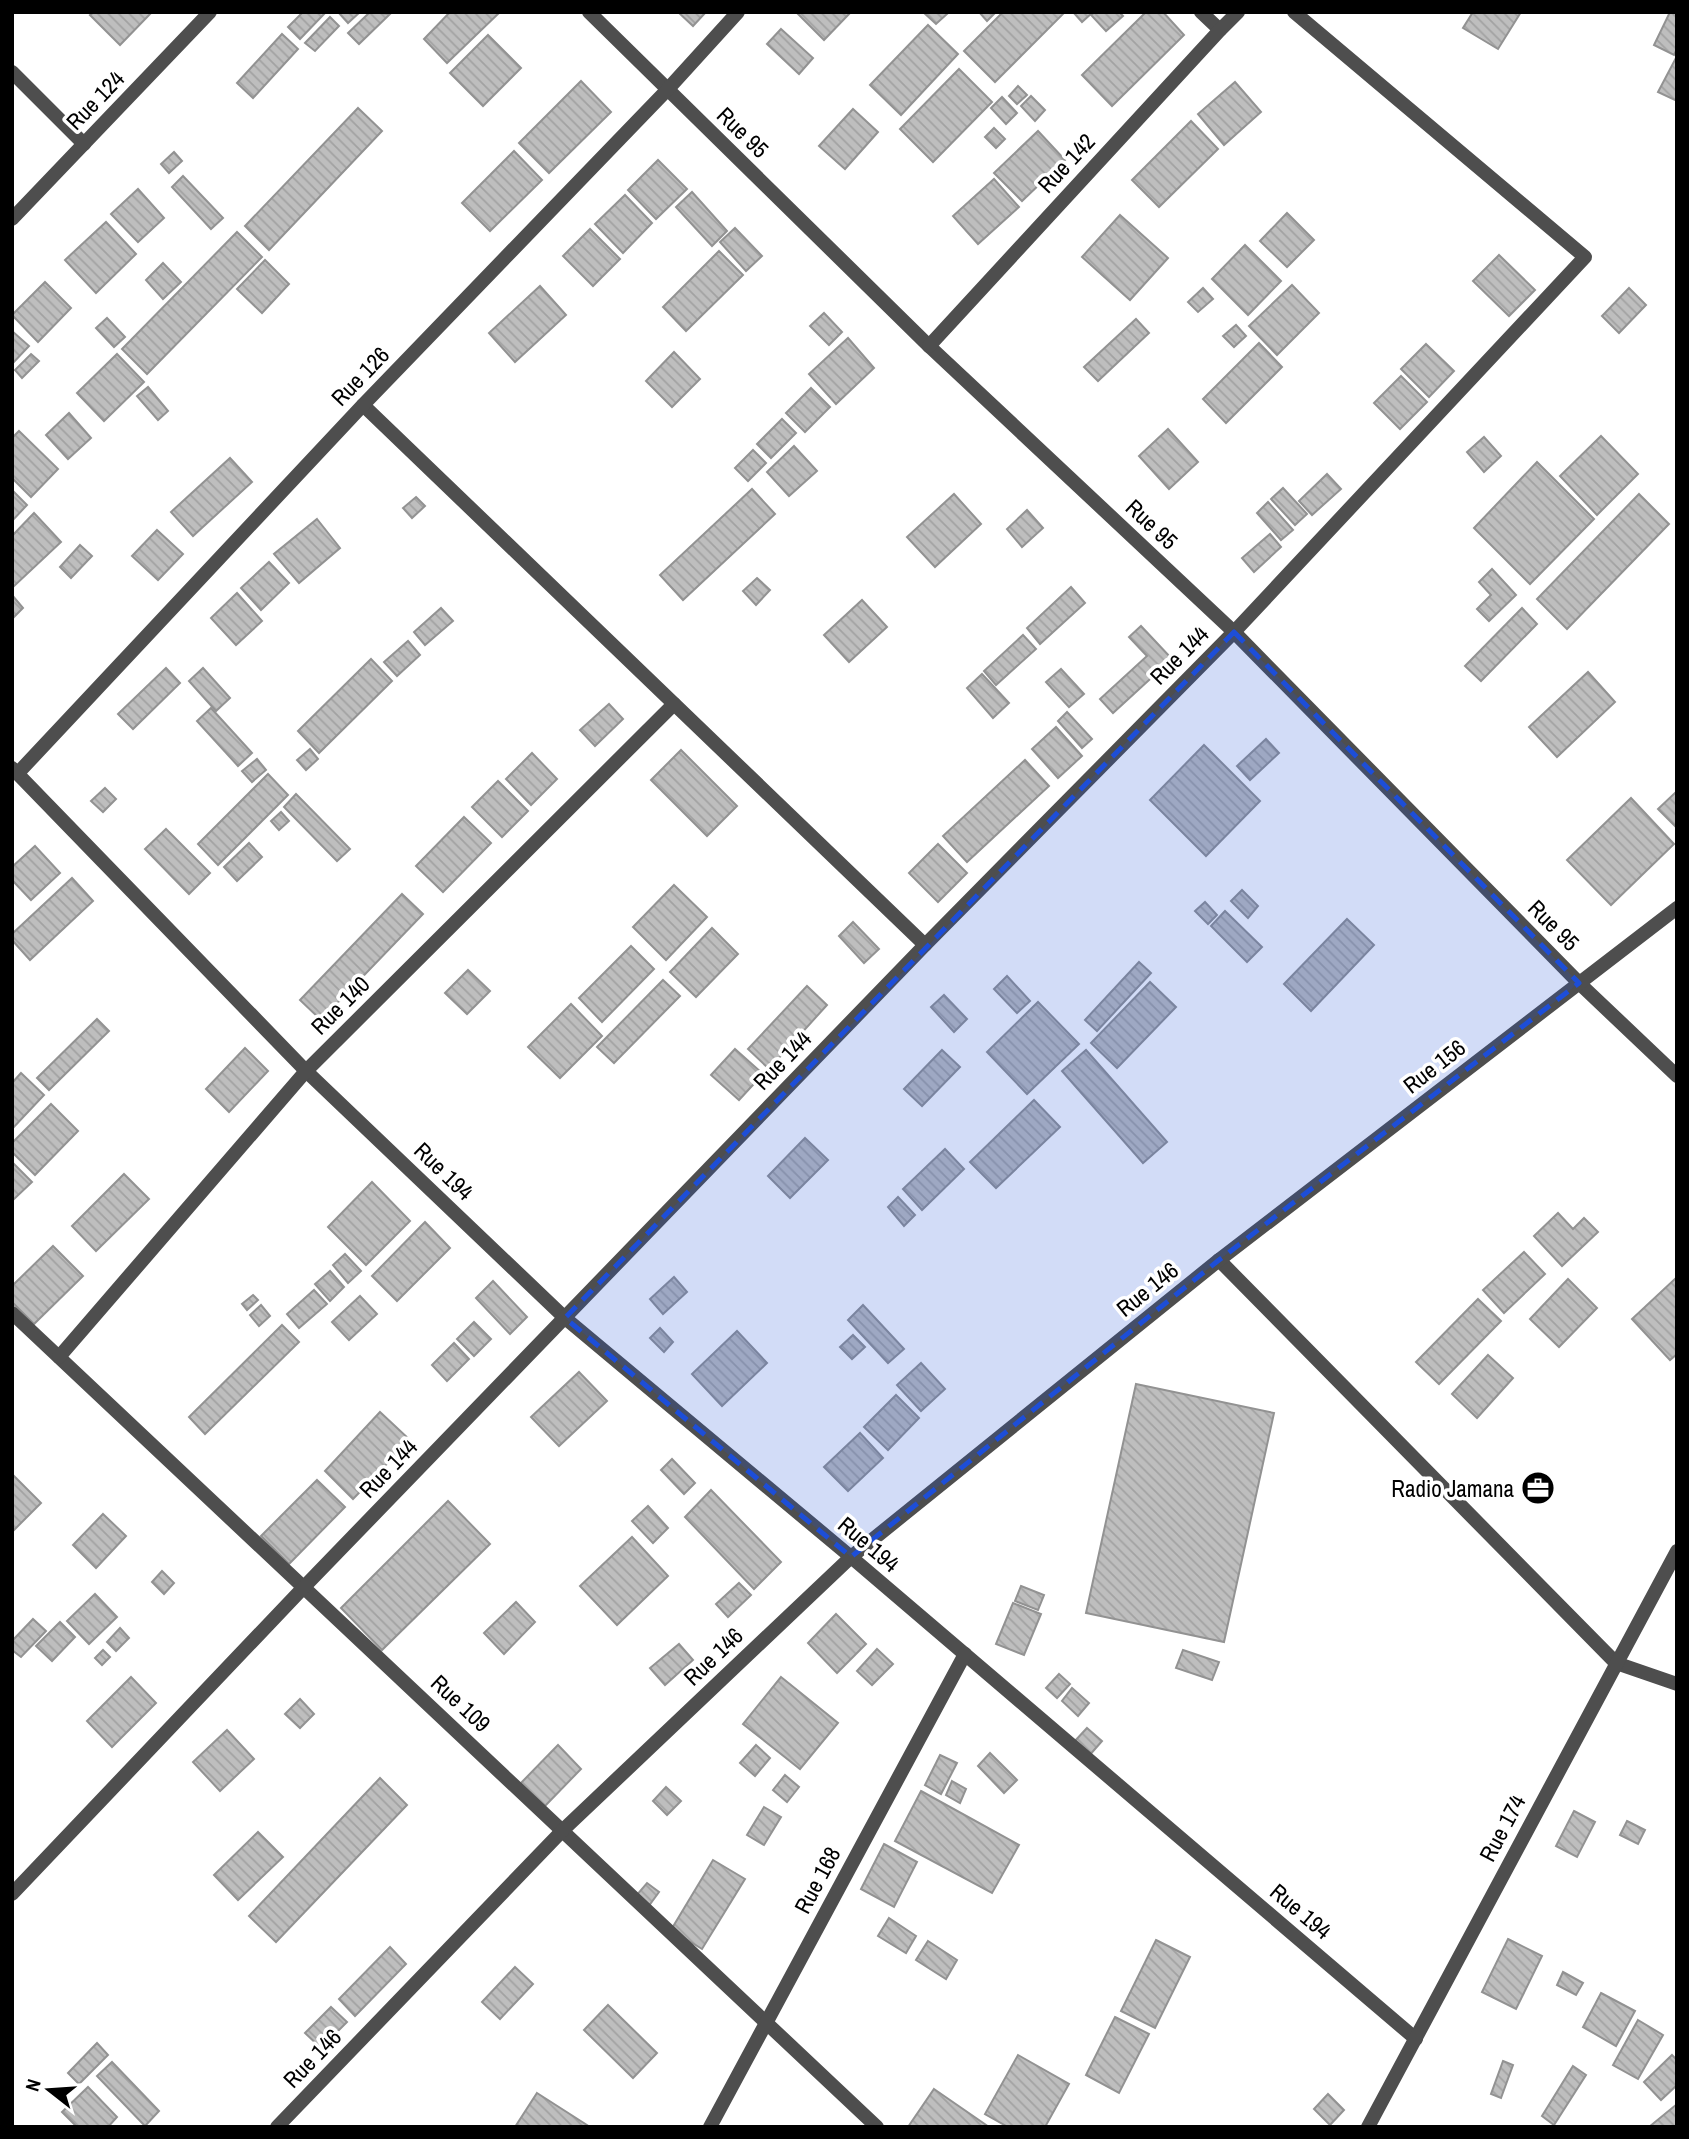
<svg xmlns="http://www.w3.org/2000/svg" width="1689" height="2139" font-family="'Archivo Narrow',sans-serif">
<defs>
<pattern id="building-back-hatch" width="6" height="6" patternUnits="userSpaceOnUse" patternTransform="scale(1.75)"><rect width="6" height="6" fill="#bebebe"/><path d="M-1 5l2 2M0 0l6 6M5-1l2 2" fill="none" stroke="#a2a2a2"/></pattern>
</defs>
<rect width="100%" height="100%" fill="#fff"/>
<!-- building -->
<g fill="url(#building-back-hatch)" stroke="#929292" stroke-width="2">
<polygon points="94,12 152,12 120,45 90,15"/>
<polygon points="303,12 326,12 300,39 288,27"/>
<polygon points="338,12 360,12 348,23"/>
<polygon points="370,12 390,14 359,44 348,33"/>
<polygon points="450,12 499,13 447,63 424,39"/>
<polygon points="678,12 706,12 693,26"/>
<polygon points="796,12 851,12 824,40"/>
<polygon points="923,12 948,12 948,13 936,24"/>
<polygon points="979,12 996,12 987,21"/>
<polygon points="1003,12 1060,12 1063,14 995,82 964,51"/>
<polygon points="1073,12 1093,12 1082,22"/>
<polygon points="1095,12 1119,12 1123,16 1106,31 1091,15"/>
<polygon points="1146,12 1163,12 1184,35 1112,106 1082,75"/>
<polygon points="1473,12 1521,12 1498,49 1463,28"/>
<polygon points="1670,12 1677,12 1677,49 1674,55 1654,45"/>
<polygon points="330,17 339,26 315,51 305,43"/>
<polygon points="928,25 958,54 901,115 870,85"/>
<polygon points="781,29 813,58 799,74 767,44"/>
<polygon points="282,34 298,49 253,98 237,83"/>
<polygon points="488,35 521,68 483,106 450,73"/>
<polygon points="1677,56 1677,101 1658,92"/>
<polygon points="959,69 992,102 933,162 900,129"/>
<polygon points="581,81 611,112 549,173 519,143"/>
<polygon points="1235,82 1261,112 1224,145 1198,114"/>
<polygon points="1018,86 1027,95 1017,104 1009,96"/>
<polygon points="1031,96 1045,110 1035,121 1021,106"/>
<polygon points="1002,97 1017,113 1006,124 991,108"/>
<polygon points="358,108 382,131 269,250 245,226"/>
<polygon points="853,109 878,132 845,169 819,146"/>
<polygon points="1191,121 1218,149 1159,207 1132,180"/>
<polygon points="994,128 1005,139 996,148 985,137"/>
<polygon points="1038,131 1065,160 1022,201 994,173"/>
<polygon points="514,151 542,180 490,231 462,203"/>
<polygon points="174,152 182,161 169,173 161,164"/>
<polygon points="658,160 687,189 656,219 628,190"/>
<polygon points="183,176 223,218 211,229 172,187"/>
<polygon points="994,179 1019,207 978,244 953,216"/>
<polygon points="138,189 164,218 138,242 111,214"/>
<polygon points="692,192 727,231 712,246 676,207"/>
<polygon points="625,195 652,223 623,253 595,224"/>
<polygon points="1287,213 1314,240 1287,267 1260,241"/>
<polygon points="1120,215 1168,258 1130,300 1082,257"/>
<polygon points="106,222 136,254 96,293 65,260"/>
<polygon points="735,228 762,256 746,271 720,242"/>
<polygon points="590,229 620,259 593,286 563,256"/>
<polygon points="237,232 262,257 147,374 122,349"/>
<polygon points="1245,245 1281,281 1248,315 1212,279"/>
<polygon points="719,251 743,275 686,331 663,307"/>
<polygon points="1499,255 1535,290 1509,316 1473,281"/>
<polygon points="265,260 289,284 262,313 237,289"/>
<polygon points="163,263 181,282 163,299 146,280"/>
<polygon points="45,282 71,308 38,342 12,315"/>
<polygon points="1292,285 1319,313 1277,355 1249,326"/>
<polygon points="540,286 566,315 515,362 489,333"/>
<polygon points="1203,288 1213,299 1198,312 1188,302"/>
<polygon points="1629,288 1646,305 1619,333 1602,316"/>
<polygon points="824,313 842,332 829,345 810,326"/>
<polygon points="107,318 125,337 114,347 96,328"/>
<polygon points="1136,319 1149,333 1098,381 1084,367"/>
<polygon points="1236,325 1246,336 1234,347 1223,336"/>
<polygon points="12,331 29,346 12,364"/>
<polygon points="848,338 874,368 836,404 809,374"/>
<polygon points="1259,343 1282,367 1226,423 1203,399"/>
<polygon points="1426,344 1454,371 1429,397 1401,369"/>
<polygon points="674,352 700,379 672,407 646,381"/>
<polygon points="31,354 39,361 22,378 15,370"/>
<polygon points="117,354 144,382 104,421 77,393"/>
<polygon points="1401,376 1427,402 1400,429 1374,403"/>
<polygon points="148,387 168,411 158,420 137,396"/>
<polygon points="811,388 830,407 805,432 786,413"/>
<polygon points="69,413 91,438 68,459 46,435"/>
<polygon points="782,419 796,433 771,458 757,444"/>
<polygon points="1168,429 1198,462 1169,489 1139,456"/>
<polygon points="19,431 58,469 31,497 12,478 12,438"/>
<polygon points="1601,436 1638,474 1597,515 1560,476"/>
<polygon points="1484,437 1501,456 1484,472 1467,452"/>
<polygon points="794,446 817,471 789,496 767,472"/>
<polygon points="753,450 766,463 748,481 735,468"/>
<polygon points="230,458 252,482 193,536 171,512"/>
<polygon points="1537,462 1594,519 1530,584 1474,528"/>
<polygon points="1327,474 1341,489 1312,515 1299,501"/>
<polygon points="1283,488 1307,514 1295,525 1271,499"/>
<polygon points="752,489 775,514 683,600 660,575"/>
<polygon points="12,490 27,505 12,521"/>
<polygon points="954,494 981,524 935,567 907,537"/>
<polygon points="1639,494 1669,524 1567,629 1537,599"/>
<polygon points="416,497 425,506 412,518 403,508"/>
<polygon points="1268,502 1293,530 1281,540 1257,513"/>
<polygon points="1027,510 1043,528 1022,547 1007,529"/>
<polygon points="34,513 61,542 12,588 12,536"/>
<polygon points="317,519 340,548 299,583 274,554"/>
<polygon points="157,530 183,554 158,580 132,556"/>
<polygon points="1270,534 1281,547 1254,572 1242,558"/>
<polygon points="80,545 92,556 71,578 60,567"/>
<polygon points="269,562 289,583 261,610 241,588"/>
<polygon points="1492,569 1516,595 1489,621 1477,609 1491,595 1479,582"/>
<polygon points="757,578 770,590 756,605 743,591"/>
<polygon points="1071,587 1085,603 1040,644 1027,628"/>
<polygon points="237,593 262,621 236,645 211,618"/>
<polygon points="12,595 23,608 12,619"/>
<polygon points="862,600 887,627 849,662 824,635"/>
<polygon points="441,608 453,621 425,645 414,632"/>
<polygon points="1522,608 1537,624 1481,681 1465,666"/>
<polygon points="1141,626 1172,659 1113,713 1100,699 1147,656 1129,637"/>
<polygon points="1023,635 1036,649 996,685 984,671"/>
<polygon points="408,641 420,655 397,676 384,662"/>
<polygon points="371,659 392,681 319,753 298,731"/>
<polygon points="166,668 180,683 133,729 118,714"/>
<polygon points="203,668 230,698 216,711 189,681"/>
<polygon points="1061,669 1084,694 1069,707 1046,682"/>
<polygon points="1588,672 1615,702 1557,757 1529,727"/>
<polygon points="982,674 1009,703 993,718 967,688"/>
<polygon points="609,704 623,719 595,746 580,730"/>
<polygon points="211,708 252,753 238,766 197,721"/>
<polygon points="1067,712 1092,739 1082,748 1058,721"/>
<polygon points="1056,727 1082,756 1058,778 1032,749"/>
<polygon points="1266,739 1279,753 1250,780 1237,766"/>
<polygon points="1204,745 1260,801 1206,856 1150,800"/>
<polygon points="310,749 318,759 306,770 297,760"/>
<polygon points="681,750 737,806 707,836 651,780"/>
<polygon points="532,753 557,779 531,805 506,779"/>
<polygon points="257,759 266,770 252,782 242,771"/>
<polygon points="1025,760 1049,786 967,862 943,836"/>
<polygon points="268,774 288,795 218,865 198,844"/>
<polygon points="498,781 528,811 502,837 472,807"/>
<polygon points="105,788 116,799 103,812 91,801"/>
<polygon points="1677,791 1677,828 1658,809"/>
<polygon points="296,794 350,849 337,861 284,807"/>
<polygon points="1631,798 1674,844 1611,905 1567,860"/>
<polygon points="281,812 289,821 279,830 271,821"/>
<polygon points="464,817 491,843 443,892 416,866"/>
<polygon points="166,829 210,873 189,894 145,849"/>
<polygon points="249,843 262,857 237,881 224,867"/>
<polygon points="938,844 967,873 938,902 909,873"/>
<polygon points="35,846 60,873 31,900 12,880 12,867"/>
<polygon points="72,878 93,901 30,960 12,940 12,934"/>
<polygon points="674,885 707,917 666,960 633,927"/>
<polygon points="1242,890 1258,906 1248,918 1231,901"/>
<polygon points="402,894 423,914 321,1020 300,1000"/>
<polygon points="1205,902 1217,915 1208,924 1195,911"/>
<polygon points="1225,911 1262,947 1247,962 1211,926"/>
<polygon points="1347,919 1374,945 1311,1011 1284,984"/>
<polygon points="853,922 879,949 864,963 839,936"/>
<polygon points="712,928 738,954 696,997 670,972"/>
<polygon points="631,946 654,969 602,1022 579,998"/>
<polygon points="1139,962 1151,973 1097,1031 1085,1020"/>
<polygon points="468,970 490,991 467,1014 445,993"/>
<polygon points="1007,976 1030,1001 1017,1013 994,989"/>
<polygon points="663,980 680,996 614,1063 597,1047"/>
<polygon points="1150,982 1176,1007 1117,1068 1091,1043"/>
<polygon points="807,986 827,1005 769,1069 748,1049"/>
<polygon points="944,995 967,1019 954,1032 931,1007"/>
<polygon points="1038,1002 1079,1044 1027,1094 987,1052"/>
<polygon points="571,1004 602,1036 560,1078 528,1047"/>
<polygon points="97,1019 109,1031 49,1090 37,1078"/>
<polygon points="245,1048 268,1071 229,1112 206,1089"/>
<polygon points="735,1049 763,1074 739,1100 711,1075"/>
<polygon points="942,1050 960,1067 922,1106 904,1089"/>
<polygon points="1086,1050 1167,1142 1143,1163 1062,1071"/>
<polygon points="21,1073 44,1095 12,1129 12,1083"/>
<polygon points="1034,1100 1060,1127 996,1188 970,1162"/>
<polygon points="51,1104 78,1131 35,1175 12,1152 12,1143"/>
<polygon points="805,1138 828,1160 790,1198 768,1176"/>
<polygon points="945,1149 964,1169 922,1210 903,1189"/>
<polygon points="12,1162 32,1182 12,1201"/>
<polygon points="124,1174 149,1199 96,1251 72,1226"/>
<polygon points="372,1182 410,1221 366,1265 328,1227"/>
<polygon points="898,1197 915,1215 904,1226 888,1207"/>
<polygon points="1558,1213 1573,1229 1584,1218 1598,1232 1562,1266 1534,1236"/>
<polygon points="425,1222 450,1248 397,1301 372,1276"/>
<polygon points="53,1246 83,1276 34,1324 12,1302 12,1286"/>
<polygon points="1524,1252 1545,1274 1504,1313 1483,1290"/>
<polygon points="345,1254 361,1271 348,1283 333,1265"/>
<polygon points="330,1271 344,1287 330,1301 315,1284"/>
<polygon points="674,1277 687,1292 663,1314 650,1299"/>
<polygon points="1677,1277 1677,1354 1670,1360 1632,1319"/>
<polygon points="1568,1279 1597,1308 1559,1347 1530,1319"/>
<polygon points="493,1281 527,1317 510,1334 476,1298"/>
<polygon points="314,1290 327,1304 299,1328 287,1314"/>
<polygon points="253,1295 258,1300 247,1310 242,1304"/>
<polygon points="360,1296 377,1314 349,1340 332,1322"/>
<polygon points="1478,1299 1501,1321 1439,1384 1416,1362"/>
<polygon points="261,1305 270,1316 259,1326 250,1315"/>
<polygon points="863,1305 904,1349 888,1363 848,1320"/>
<polygon points="474,1322 491,1339 474,1356 457,1339"/>
<polygon points="282,1325 299,1342 205,1434 189,1417"/>
<polygon points="660,1328 673,1342 664,1352 650,1338"/>
<polygon points="737,1331 767,1363 722,1406 692,1374"/>
<polygon points="853,1335 865,1347 852,1359 840,1347"/>
<polygon points="454,1343 469,1359 447,1381 432,1365"/>
<polygon points="1488,1355 1513,1378 1477,1418 1452,1394"/>
<polygon points="921,1363 945,1389 921,1411 897,1385"/>
<polygon points="579,1372 607,1401 559,1446 531,1417"/>
<polygon points="1136,1384 1274,1413 1224,1642 1086,1613"/>
<polygon points="896,1395 919,1418 888,1450 864,1427"/>
<polygon points="380,1412 410,1440 353,1499 325,1471"/>
<polygon points="860,1433 883,1458 848,1491 824,1467"/>
<polygon points="672,1459 695,1483 684,1494 661,1470"/>
<polygon points="12,1474 41,1503 12,1532"/>
<polygon points="317,1480 345,1507 289,1564 261,1536"/>
<polygon points="711,1490 781,1562 754,1589 685,1517"/>
<polygon points="448,1501 490,1544 382,1650 341,1608"/>
<polygon points="648,1506 668,1528 653,1543 632,1521"/>
<polygon points="103,1514 126,1536 96,1568 73,1545"/>
<polygon points="632,1537 668,1576 617,1625 580,1586"/>
<polygon points="162,1571 174,1583 164,1594 152,1582"/>
<polygon points="739,1583 751,1595 728,1617 716,1604"/>
<polygon points="1021,1586 1044,1595 1038,1610 1015,1601"/>
<polygon points="95,1594 117,1617 89,1644 67,1621"/>
<polygon points="516,1602 535,1622 504,1654 484,1633"/>
<polygon points="1013,1603 1041,1614 1024,1655 996,1644"/>
<polygon points="836,1614 866,1644 837,1673 808,1643"/>
<polygon points="33,1619 46,1631 21,1657 12,1650 12,1641"/>
<polygon points="60,1622 75,1637 52,1661 36,1646"/>
<polygon points="120,1628 129,1638 116,1651 107,1642"/>
<polygon points="679,1644 693,1660 665,1685 650,1668"/>
<polygon points="877,1649 893,1664 872,1685 857,1671"/>
<polygon points="103,1650 110,1657 102,1665 95,1658"/>
<polygon points="1183,1650 1219,1662 1212,1680 1176,1668"/>
<polygon points="1059,1674 1070,1684 1057,1698 1046,1688"/>
<polygon points="131,1677 156,1703 112,1747 87,1721"/>
<polygon points="781,1677 838,1723 800,1769 743,1724"/>
<polygon points="1072,1688 1089,1703 1078,1716 1062,1701"/>
<polygon points="300,1699 314,1714 300,1728 285,1714"/>
<polygon points="1087,1728 1102,1741 1088,1757 1073,1743"/>
<polygon points="227,1730 254,1759 220,1791 193,1762"/>
<polygon points="558,1745 581,1769 543,1808 519,1785"/>
<polygon points="756,1745 770,1758 755,1776 740,1763"/>
<polygon points="990,1753 1017,1780 1004,1793 978,1766"/>
<polygon points="940,1755 957,1763 941,1794 925,1785"/>
<polygon points="785,1775 799,1787 787,1802 773,1790"/>
<polygon points="380,1778 407,1805 276,1942 249,1916"/>
<polygon points="952,1781 966,1789 960,1803 946,1795"/>
<polygon points="666,1787 681,1801 667,1815 653,1801"/>
<polygon points="921,1791 1019,1845 992,1893 895,1841"/>
<polygon points="764,1807 781,1817 764,1845 747,1835"/>
<polygon points="1574,1811 1595,1822 1577,1857 1556,1846"/>
<polygon points="1627,1821 1645,1830 1638,1844 1620,1835"/>
<polygon points="258,1832 283,1857 238,1900 214,1875"/>
<polygon points="884,1844 917,1862 894,1907 861,1889"/>
<polygon points="713,1860 745,1879 702,1949 671,1930"/>
<polygon points="647,1883 659,1892 648,1907 635,1897"/>
<polygon points="889,1918 916,1936 906,1953 878,1936"/>
<polygon points="1508,1939 1542,1956 1516,2009 1482,1992"/>
<polygon points="1156,1940 1190,1957 1155,2028 1121,2011"/>
<polygon points="928,1941 957,1960 946,1979 916,1960"/>
<polygon points="390,1947 406,1964 355,2016 339,1999"/>
<polygon points="515,1967 533,1984 500,2019 482,2002"/>
<polygon points="1563,1972 1583,1983 1576,1995 1557,1985"/>
<polygon points="1601,1993 1635,2011 1616,2046 1583,2027"/>
<polygon points="608,2005 657,2053 633,2078 584,2030"/>
<polygon points="331,2007 347,2022 321,2048 305,2033"/>
<polygon points="1115,2017 1149,2034 1119,2093 1086,2075"/>
<polygon points="1638,2020 1663,2035 1638,2079 1613,2065"/>
<polygon points="97,2043 108,2055 79,2084 68,2073"/>
<polygon points="1018,2055 1069,2084 1045,2127 1008,2127 985,2114"/>
<polygon points="1672,2055 1677,2060 1677,2085 1661,2100 1644,2082"/>
<polygon points="1503,2061 1513,2065 1501,2098 1491,2094"/>
<polygon points="112,2062 159,2111 145,2126 97,2076"/>
<polygon points="1573,2066 1586,2075 1554,2125 1542,2116"/>
<polygon points="88,2087 117,2117 108,2127 77,2127 62,2112"/>
<polygon points="934,2089 989,2127 908,2127"/>
<polygon points="537,2093 590,2127 515,2127"/>
<polygon points="1328,2094 1344,2110 1330,2125 1314,2109"/>
<polygon points="1677,2104 1677,2127 1649,2127"/>
</g>
<g fill="none" stroke-linecap="round" stroke-linejoin="round">
<!-- street -->
<g stroke="#4e4e4e" stroke-width="14">
<polyline points="589,12 929,346 1234,632 1579,983 1677,1076"/>
<polyline points="1201,12 1220,30"/>
<polyline points="12,72 84,144"/>
<polyline points="12,219 210,12"/>
<polyline points="929,346 1220,30 1238,12"/>
<polyline points="363,405 925,945"/>
<polyline points="12,768 306,1071 565,1318 851,1557 1416,2039"/>
<polyline points="18,773 363,405 668,89 738,12"/>
<polyline points="1219,1260 1616,1663 1677,1684"/>
<polyline points="12,1313 877,2127"/>
<polyline points="59,1357 306,1071 674,704"/>
<polyline points="12,1894 304,1587 925,945 1234,632 1585,257 1294,12"/>
<polyline points="277,2127 563,1830 851,1557 1219,1260 1677,908"/>
<polyline points="710,2127 965,1654"/>
<polyline points="1368,2127 1677,1551"/>
</g>
</g>
<!-- marked area -->
<path fill="#1d4ed8" fill-opacity="0.2" stroke="#1d4ed8" stroke-width="5" stroke-dasharray="14 9" stroke-linejoin="round" d="M1234 632 1579 983 1219 1260 851 1557 565 1318Z"/>
<!-- icons -->
<defs>
<symbol id="office-disc" viewBox="-11 -11 22 22"><circle r="9.5" fill="#000" stroke="#fff"/><path d="M-6-3h4V-5.5h4V-3h4V5H-6ZM-1-4.5V-3h2v-1.5ZM-6 0V1H6V0Z" fill="#fff"/></symbol>
</defs>
<g fill-rule="evenodd">
<use href="#office-disc" x="1519" y="1469" width="38" height="38"/>
</g>
<g text-anchor="middle" dominant-baseline="central" stroke-width="7" stroke-linejoin="round" paint-order="stroke">
<!-- street labels -->
<g font-size="23" fill="#000" stroke="#fff">
<text transform="translate(95 100) rotate(-46)">Rue 124</text>
<text transform="translate(743 132) rotate(44)">Rue 95</text>
<text transform="translate(1066 163) rotate(-47)">Rue 142</text>
<text transform="translate(360 376) rotate(-46)">Rue 126</text>
<text transform="translate(1152 524) rotate(43)">Rue 95</text>
<text transform="translate(1179 655) rotate(-45)">Rue 144</text>
<text transform="translate(1554 925) rotate(45)">Rue 95</text>
<text transform="translate(340 1005) rotate(-45)">Rue 140</text>
<text transform="translate(782 1060) rotate(-46)">Rue 144</text>
<text transform="translate(1434 1066) rotate(-38)">Rue 156</text>
<text transform="translate(444 1171) rotate(44)">Rue 194</text>
<text transform="translate(1147 1289) rotate(-39)">Rue 146</text>
<text transform="translate(388 1468) rotate(-46)">Rue 144</text>
<text transform="translate(869 1544) rotate(40)">Rue 194</text>
<text transform="translate(713 1656) rotate(-44)">Rue 146</text>
<text transform="translate(461 1703) rotate(43)">Rue 109</text>
<text transform="translate(1502 1828) rotate(-62)">Rue 174</text>
<text transform="translate(817 1880) rotate(-62)">Rue 168</text>
<text transform="translate(1301 1911) rotate(40)">Rue 194</text>
<text transform="translate(312 2058) rotate(-46)">Rue 146</text>
</g>
<!-- poi labels -->
<g font-size="23" fill="#000" stroke="#fff" text-anchor="end">
<text x="1514" y="1488">Radio Jamana</text>
</g>
</g>
<!-- border -->
<rect width="1689" height="2139" fill="none" stroke="#000000" stroke-width="28"/>
<!-- north arrow -->
<g transform="translate(49 2090) rotate(287)" stroke="#ffffff" stroke-width="5" paint-order="stroke">
<path d="M0-5L12 26L0 18L-12 26Z" fill="#000000"/>
<text y="-10" font-size="19" font-weight="bold" text-anchor="middle" fill="#000000">N</text>
</g>
</svg>
